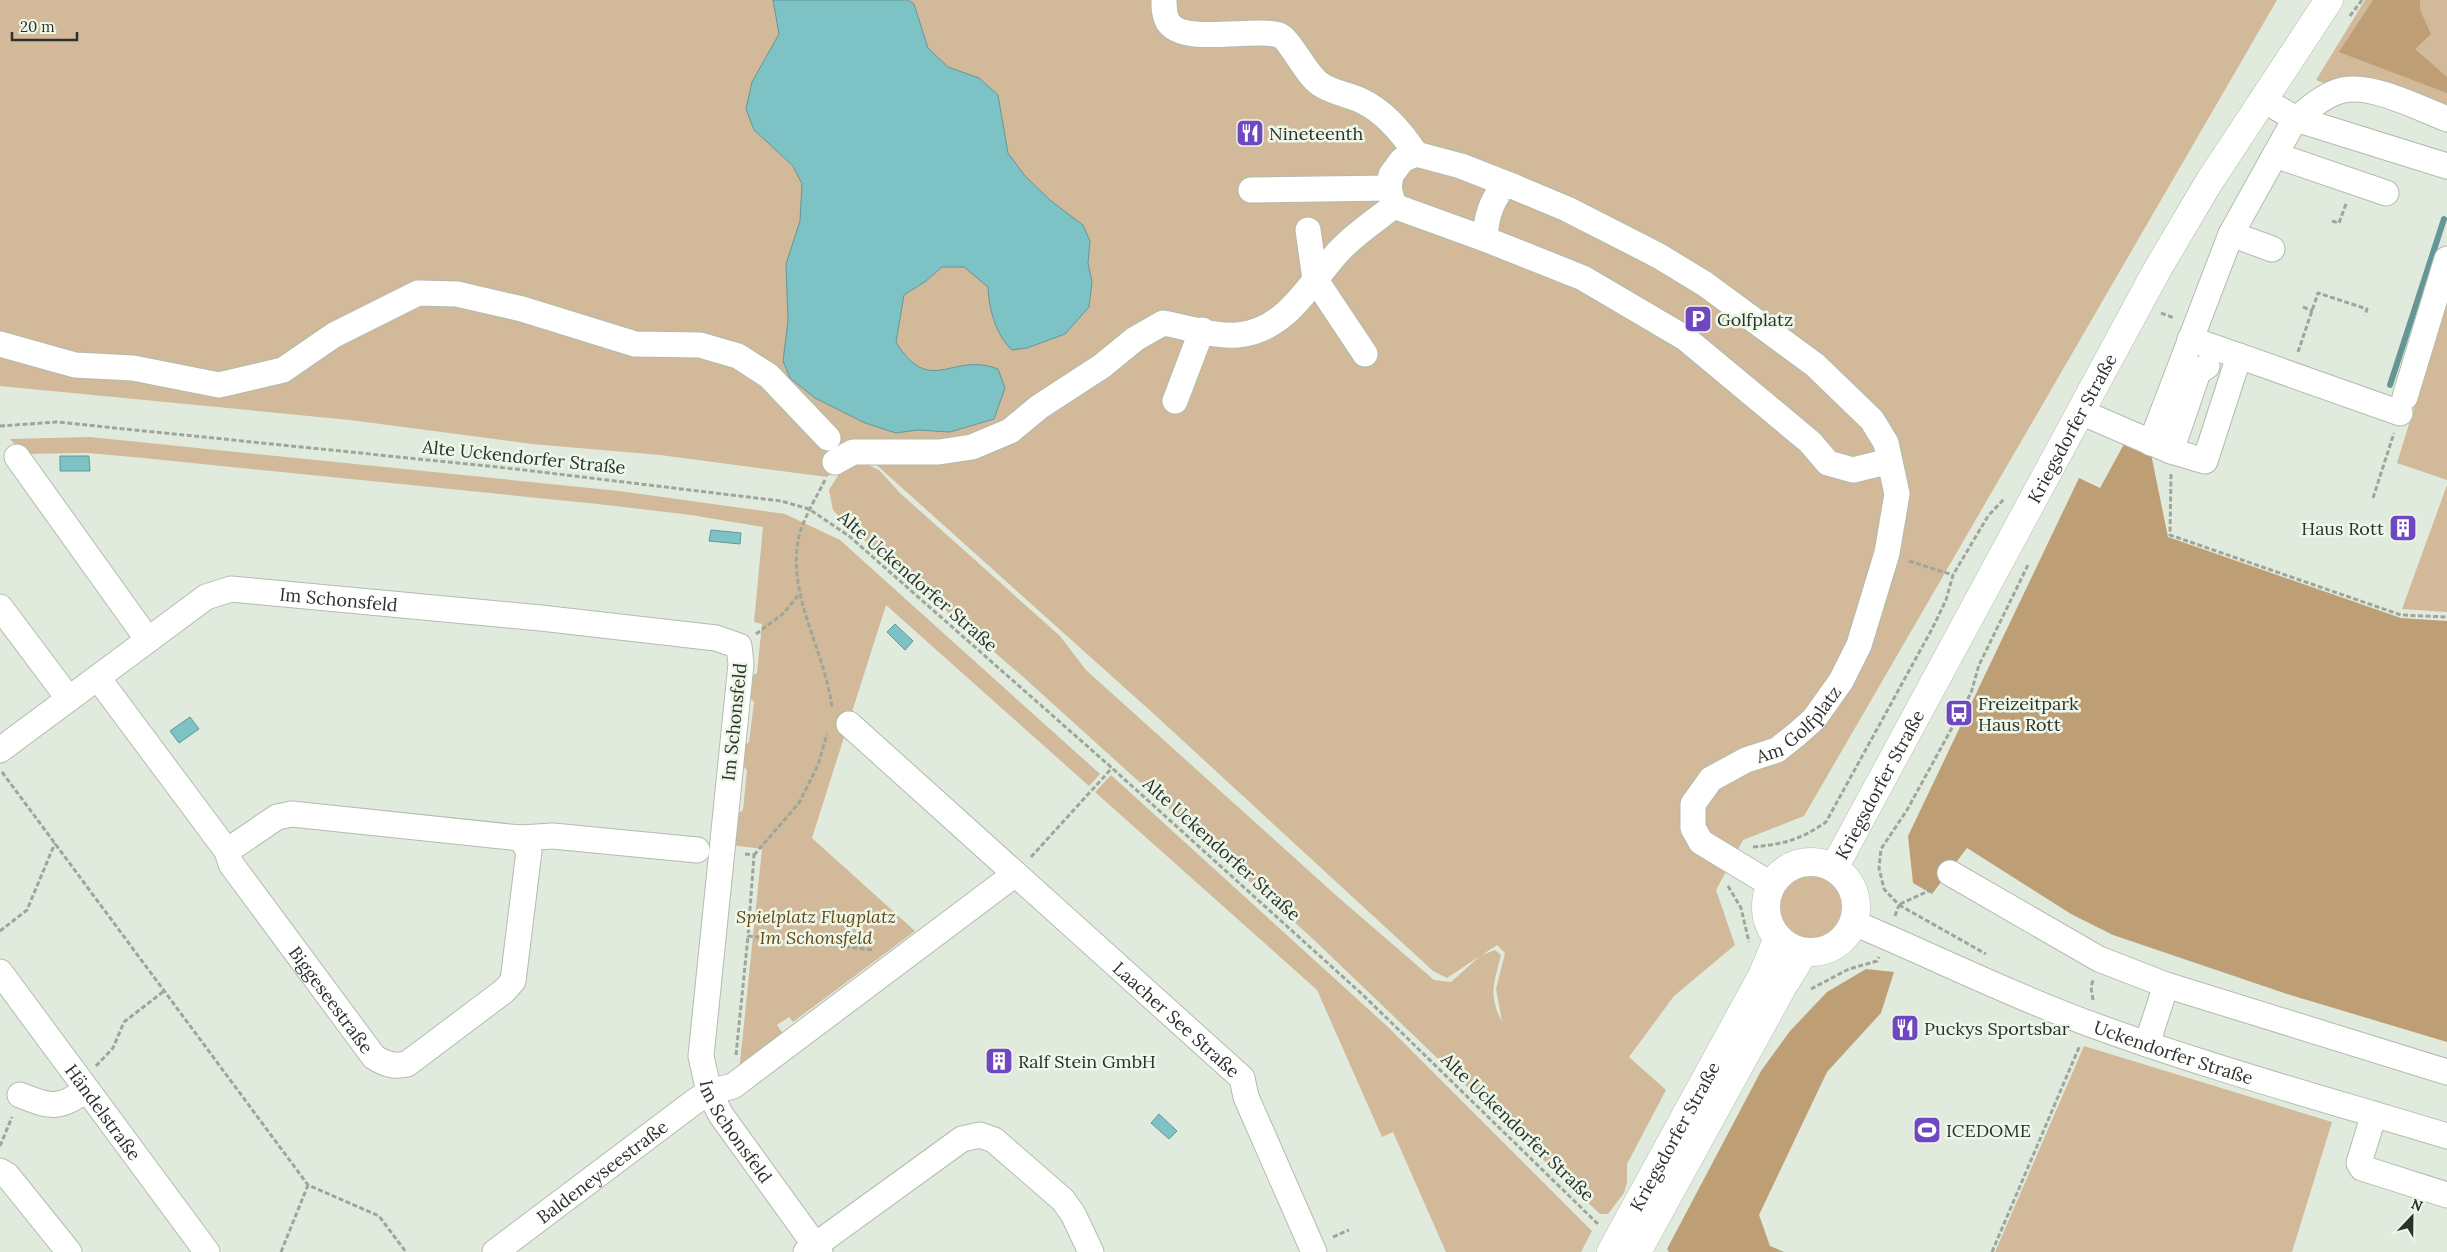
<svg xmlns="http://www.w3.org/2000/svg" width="2447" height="1252" font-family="Lora,serif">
<rect width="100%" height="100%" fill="#e1ebdd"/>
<!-- green -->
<g fill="#d1b999" fill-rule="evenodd">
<path d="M0 0H2277L1804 816 1743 840 1716 890 1735 945 1674 996 1629 1057 1666 1090 1627 1164V1182L1624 1193 1608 1214H1600L1313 939 1021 675 851 529 833 510 829 490 842 469 862 462 879 470 900 493 1060 636 1086 670 1339 898 1434 980 1451 982 1480 956 1447 978 1433 971 1155 715 871 460 841 465 827 477 660 455 532 444 350 420 0 386ZM1497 945 1505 953 1496 989 1502 1022C1488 994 1494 984 1501 955L1495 950 1482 955Z"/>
<polygon points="2365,0 2447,0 2447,133 2316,80"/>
<polygon points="2447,301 2447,480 2397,463"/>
<polygon points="90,437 619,491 785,514 840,540 1100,774 1089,786 886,605 812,838 915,931 793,1022 789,1017 777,1025 786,1038 739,1072 762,849 731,845 734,816 743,810 747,770 739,762 740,747 749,742 754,702 746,693 747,679 757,673 762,624 754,622 763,527 691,515 598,504 143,458 88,453 23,454 10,439"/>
<polygon points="2447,485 2447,612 2402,609"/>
<polygon points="1111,775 1388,1027 1592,1231 1581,1252 1446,1252 1393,1132 1382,1137 1317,990 1095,792"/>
<circle cx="1812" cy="907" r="32"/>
<polygon points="2084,1046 2332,1122 2292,1252 1995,1252"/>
</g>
<!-- forest -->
<g fill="#be9e74">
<polygon points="2373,0 2420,0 2420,10 2431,34 2415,49 2447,77 2447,93 2339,52"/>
<polygon points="2124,444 2151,454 2168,537 2401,618 2447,621 2447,1042 2287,994 2113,935 2071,914 1967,848 1932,894 1913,883 1908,836 2079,478 2100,488"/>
<polygon points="1866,969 1894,972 1881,1013 1827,1072 1759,1215 1770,1246 1784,1252 1669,1252 1667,1249 1761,1071 1790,1031 1827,992"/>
</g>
<!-- water -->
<g fill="#7dc2c5" stroke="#659697">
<path d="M773 0H908L914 4 928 48 948 67 979 78 998 95 1008 153 1025 176 1051 201 1083 225 1090 241 1088 263 1092 282 1089 307 1065 334 1027 348 1012 350C996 335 989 310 988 287L964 267H942L926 281 904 295 896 342C930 398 952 351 998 369L1005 388 994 419 950 432 918 430 896 433 865 423 815 398 790 378 783 361 788 321 786 264 800 221 802 184 793 166 754 130 746 109 752 82 779 34Z"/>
<polygon points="60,456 89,456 90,471 60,471"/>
<polygon points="711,530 741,533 740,544 709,541"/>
<polygon points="895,624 913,641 905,650 887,632"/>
<polygon points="190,717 199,729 179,743 170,731"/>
<polygon points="1159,1114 1177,1131 1169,1139 1151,1123"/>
</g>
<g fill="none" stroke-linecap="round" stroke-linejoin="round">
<!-- stream -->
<polyline stroke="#659697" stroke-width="6" points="2390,385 2444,219"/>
<defs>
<g id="minor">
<path d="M1164 0C1164 8 1164 15 1168 22 1183 46 1254 27 1279 35 1290 39 1306 75 1320 84 1332 93 1349 94 1362 101 1385 112 1403 134 1416 154"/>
<polyline points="2262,99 2296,119 2447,166"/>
<path d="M2296 119C2310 108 2325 94 2343 90 2373 84 2419 108 2447 119"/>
<polyline points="2275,155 2386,193"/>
<polyline points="1251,190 1389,188"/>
<polyline points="1308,230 1315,279 1365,354"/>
<polyline points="2231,234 2272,249"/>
<polyline points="1485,239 1394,206 1389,188 1391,175 1402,160 1416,154 1461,166 1512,186"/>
<polyline points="2190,339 2239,356"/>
<polyline points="0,344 75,365 133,368 219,385 283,370 334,335 418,293 457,294 522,309 635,344 700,345 738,356 769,376 828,438"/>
<polyline points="2405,397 2447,259"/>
<polyline points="1175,401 1202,330"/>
<polyline points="2081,412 2171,451 2205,461 2239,356 2400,413"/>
<polyline points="2151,443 2231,234 2290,128"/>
<polyline points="2171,451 2196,378 2198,372 2207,366"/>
<polyline points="17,457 148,640"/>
<path d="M835 462 853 452H939L972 447 1010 431 1039 407 1102 366 1135 339 1163 323C1187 327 1214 337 1238 335 1288 330 1310 282 1340 250 1356 233 1376 220 1394 206"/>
<polyline points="0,607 69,699"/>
<path id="s1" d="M98 678 227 851 231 864 374 1057C385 1064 394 1067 407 1064L504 991 513 981 529 851 520 838"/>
<path id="s2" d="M849 724 1242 1078 1246 1097 1314 1252"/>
<path id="s3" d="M0 750 206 597 231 589 541 618 716 638 739 646 741 664 701 1056 709 1092 721 1115 820 1252"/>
<polyline points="227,851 277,817 292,814 520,838 553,836 697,850"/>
<polyline points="1950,873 2099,959 2166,985 2447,1072"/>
<path id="s4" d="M1772 885 1701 842 1693 828V804L1711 779 1746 760 1777 750 1797 734 1814 719 1841 681 1859 645 1887 553 1897 494 1886 443 1872 420 1815 365 1705 284 1659 256 1567 209 1512 186 1502 188C1490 204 1486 219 1485 239L1583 278 1685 338 1810 442 1828 463 1853 470 1890 461"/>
<path id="s5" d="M1854 923C1933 956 2010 995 2090 1024 2207 1067 2328 1100 2447 1136"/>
<path id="s6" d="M0 972 207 1252"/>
<polyline points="2147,1044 2166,985"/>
<path d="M20 1095C50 1107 59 1110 86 1090"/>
<polyline points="2374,1114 2359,1163 2362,1168 2447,1195"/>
<polyline points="0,1171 7,1175 69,1252"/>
<path id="s7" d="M495 1252 694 1102 709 1092 733 1086 1015 874"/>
<polyline points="806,1252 962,1139 980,1135 994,1140 1063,1200 1073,1214 1091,1252"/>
</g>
<g id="major">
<circle cx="1811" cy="907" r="45"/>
<path id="s8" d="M1834 868 2157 270 2209 182 2329 0"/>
<path id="s9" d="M1611 1252 1762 976 1778 938"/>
<polyline points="1637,1252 1783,986 1804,952"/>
</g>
</defs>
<!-- minor casing -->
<use href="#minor" stroke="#b2bcae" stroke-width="27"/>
<!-- major casing -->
<use href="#major" stroke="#b2bcae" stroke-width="29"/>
<!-- path -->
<g stroke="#9ea69b" stroke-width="3" stroke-dasharray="5 2.5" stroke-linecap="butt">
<polyline points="2350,16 2362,0"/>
<polyline points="2332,221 2339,223 2346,204"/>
<polyline points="2303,307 2313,311"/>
<polyline points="2161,313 2174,318"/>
<polyline points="2298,352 2318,293 2367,309 2365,315"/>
<polyline points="0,426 57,422 516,469 781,501 809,509 849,536 1112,768 1363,995 1599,1225"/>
<polyline points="2171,474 2170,535 2401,615 2447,617"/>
<path d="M825 480C816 498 804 517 799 536 786 596 825 649 832 708"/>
<polyline points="2373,498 2394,433"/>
<polyline points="1909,561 1953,575"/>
<polyline points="756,634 784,613 799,594"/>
<polyline points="2,772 308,1185 379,1216 406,1252"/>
<path d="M1753 847C1784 844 1800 840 1826 822L1932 629 1946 600 1953 575 1988 516 2004 499"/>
<polyline points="745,854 754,855 748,936 874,950"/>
<polyline points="754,855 799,803 818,765 827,734"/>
<polyline points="1031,857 1112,768"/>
<polyline points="1728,886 1741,908 1749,942"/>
<polyline points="1900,904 1935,888"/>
<polyline points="1899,905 1986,954"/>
<polyline points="1895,916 1899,905 1884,889 1879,868 1881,849 1907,810 1971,693 1979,665 2029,563"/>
<polyline points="0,931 27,910 55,843"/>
<polyline points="1811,989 1849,969 1877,961 1879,957"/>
<polyline points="2093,1000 2091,987 2093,980"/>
<polyline points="736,1055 748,936"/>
<polyline points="96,1066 113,1048 124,1022 164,991"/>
<polyline points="0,1146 12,1117"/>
<polyline points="1333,1237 1349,1230"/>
<polyline points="281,1252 308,1185"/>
<polyline points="1992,1252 2080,1045"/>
</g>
<!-- minor -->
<use href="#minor" stroke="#fff" stroke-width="25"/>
<!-- major -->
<use href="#major" stroke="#fff" stroke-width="28"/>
</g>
<!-- icons -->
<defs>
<symbol id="restaurant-square" viewBox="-11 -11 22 22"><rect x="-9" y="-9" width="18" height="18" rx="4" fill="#6f47c0" stroke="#eef8ea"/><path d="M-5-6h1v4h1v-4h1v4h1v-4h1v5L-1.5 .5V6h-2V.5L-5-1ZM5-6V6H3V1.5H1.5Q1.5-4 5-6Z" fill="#fff"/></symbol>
<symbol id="parking-square" viewBox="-11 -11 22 22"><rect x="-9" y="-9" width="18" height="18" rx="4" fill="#6f47c0" stroke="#eef8ea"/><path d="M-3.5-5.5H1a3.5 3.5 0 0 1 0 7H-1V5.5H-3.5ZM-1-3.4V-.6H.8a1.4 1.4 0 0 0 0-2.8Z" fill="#fff"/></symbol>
<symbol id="building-square" viewBox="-11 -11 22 22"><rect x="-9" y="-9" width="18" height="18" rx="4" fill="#6f47c0" stroke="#eef8ea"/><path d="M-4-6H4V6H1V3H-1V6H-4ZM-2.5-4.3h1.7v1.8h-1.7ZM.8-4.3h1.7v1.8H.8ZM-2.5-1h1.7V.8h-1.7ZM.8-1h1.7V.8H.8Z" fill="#fff"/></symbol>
<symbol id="bus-square" viewBox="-11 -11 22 22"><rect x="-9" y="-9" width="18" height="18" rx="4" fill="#6f47c0" stroke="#eef8ea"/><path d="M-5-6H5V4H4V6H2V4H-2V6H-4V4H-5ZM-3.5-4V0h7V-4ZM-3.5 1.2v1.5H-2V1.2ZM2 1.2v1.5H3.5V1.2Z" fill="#fff"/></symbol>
<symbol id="stadium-square" viewBox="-11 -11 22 22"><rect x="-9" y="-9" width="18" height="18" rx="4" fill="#6f47c0" stroke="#eef8ea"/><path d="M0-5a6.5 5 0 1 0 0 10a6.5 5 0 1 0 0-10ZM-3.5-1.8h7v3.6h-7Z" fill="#fff"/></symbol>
</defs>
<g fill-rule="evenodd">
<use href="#restaurant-square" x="1234" y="117" width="32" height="32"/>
<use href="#parking-square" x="1682" y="303" width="32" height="32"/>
<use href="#building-square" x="2387" y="512" width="32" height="32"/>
<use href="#bus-square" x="1943" y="697" width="32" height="32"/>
<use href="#restaurant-square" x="1889" y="1012" width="32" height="32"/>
<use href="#building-square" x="983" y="1045" width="32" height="32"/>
<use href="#stadium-square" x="1911" y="1114" width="32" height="32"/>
</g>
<g text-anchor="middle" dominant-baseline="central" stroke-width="5" stroke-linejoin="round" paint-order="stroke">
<!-- poi labels -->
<g font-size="18" fill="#2d312b" stroke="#eef8ea" text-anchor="start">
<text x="1269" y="133">Nineteenth</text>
<text x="1717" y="319">Golfplatz</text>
<text x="2384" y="528" text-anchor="end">Haus Rott</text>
<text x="1978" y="703">Freizeitpark<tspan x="1978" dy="21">Haus Rott</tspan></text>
<text x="1924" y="1028">Puckys Sportsbar</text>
<text x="1018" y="1061">Ralf Stein GmbH</text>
<text x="1946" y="1130">ICEDOME</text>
</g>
<!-- street labels -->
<g font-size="18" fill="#2d312b" stroke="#eef8ea">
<text stroke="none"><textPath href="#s8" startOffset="500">Kriegsdorfer Straße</textPath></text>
<text transform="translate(524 457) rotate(6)">Alte Uckendorfer Straße</text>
<text transform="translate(918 581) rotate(41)">Alte Uckendorfer Straße</text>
<text stroke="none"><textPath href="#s3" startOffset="391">Im Schonsfeld</textPath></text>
<text stroke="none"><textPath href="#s4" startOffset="259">Am Golfplatz</textPath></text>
<text transform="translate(734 722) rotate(-84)">Im Schonsfeld</text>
<text stroke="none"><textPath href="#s8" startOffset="95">Kriegsdorfer Straße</textPath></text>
<text transform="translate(1222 849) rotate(42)">Alte Uckendorfer Straße</text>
<text stroke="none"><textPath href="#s1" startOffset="398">Biggeseestraße</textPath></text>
<text stroke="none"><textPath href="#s2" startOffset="441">Laacher See Straße</textPath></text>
<text stroke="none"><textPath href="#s5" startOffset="345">Uckendorfer Straße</textPath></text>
<text stroke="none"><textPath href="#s6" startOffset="174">Händelstraße</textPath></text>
<text transform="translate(1518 1127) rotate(44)">Alte Uckendorfer Straße</text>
<text stroke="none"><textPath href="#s3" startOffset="1291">Im Schonsfeld</textPath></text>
<text stroke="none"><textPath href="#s9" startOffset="132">Kriegsdorfer Straße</textPath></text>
<text stroke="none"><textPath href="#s7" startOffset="134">Baldeneyseestraße</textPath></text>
</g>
<!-- park labels -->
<g font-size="18" font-style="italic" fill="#664511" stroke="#eef8ea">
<text x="816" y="916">Spielplatz Flugplatz<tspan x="816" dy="21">Im Schonsfeld</tspan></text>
</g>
</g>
<!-- north arrow -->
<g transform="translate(2412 1217) rotate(22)" stroke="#eef8ea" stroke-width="4" paint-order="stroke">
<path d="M0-4L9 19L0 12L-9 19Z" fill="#2d312b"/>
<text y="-8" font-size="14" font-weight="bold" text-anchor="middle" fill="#2d312b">N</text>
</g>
<!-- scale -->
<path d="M12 32v8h65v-8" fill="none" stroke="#2d312b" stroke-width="2.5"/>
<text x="20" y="32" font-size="15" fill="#2d312b" stroke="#eef8ea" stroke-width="4" paint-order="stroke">20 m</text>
</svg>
